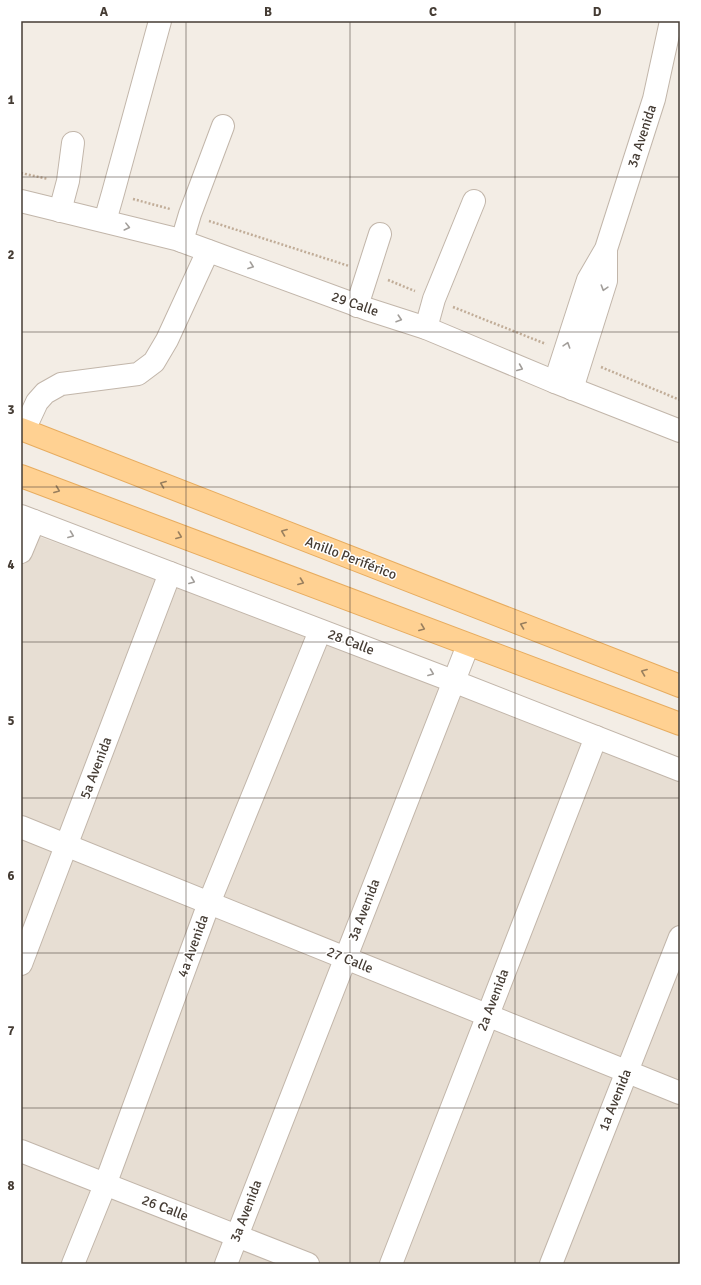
<svg xmlns="http://www.w3.org/2000/svg" width="701" height="1285" font-family="Signika,sans-serif">
<rect width="100%" height="100%" fill="#f3ede5"/>
<!-- residential -->
<polygon fill="#e7ded3" points="21,530 680,769 680,1264 21,1264"/>
<g fill="none" stroke-linecap="round" stroke-linejoin="round">
<defs>
<g id="minor">
<polyline points="21,201 176,239 367,309 426,328 555,382 680,431"/>
<polyline points="60,211 68,181 73,143"/>
<polyline points="105,221 113,193 160,21"/>
<polyline points="182,241 190,214 223,126"/>
<polyline points="357,306 380,234"/>
<polyline points="426,328 434,299 474,201"/>
<polyline points="555,382 588,280 606,249 654,99 671,21"/>
<polyline points="572,389 606,281 606,250"/>
<polyline points="24,430 37,402 45,393 61,384 138,374 154,362 167,340 208,251"/>
<polyline points="21,516 453,681 680,770"/>
<polyline points="21,552 34,521"/>
<polyline points="21,827 680,1093"/>
<polyline points="21,964 170,573"/>
<polyline points="21,1151 308,1264"/>
<polyline points="73,1264 105,1185 209,903 320,631"/>
<polyline points="226,1264 468,645"/>
<polyline points="391,1264 596,737"/>
<polyline points="551,1264 680,937"/>
</g>
<g id="major">
<polyline points="21,429 680,686"/>
<polyline points="21,476 680,724"/>
</g>
</defs>
<!-- minor casing -->
<use href="#minor" stroke="#c2b6aa" stroke-width="24"/>
<!-- major casing -->
<use href="#major" stroke="#e7ac5f" stroke-width="24"/>
<!-- path -->
<g stroke="#c1ad98" stroke-width="2.5" stroke-dasharray="2 2" stroke-linecap="butt">
<polyline points="21,173 48,179"/>
<polyline points="133,199 170,209"/>
<polyline points="209,221 349,266"/>
<polyline points="388,280 415,291"/>
<polyline points="453,307 546,344"/>
<polyline points="601,367 680,400"/>
</g>
<!-- minor -->
<use href="#minor" stroke="#fff" stroke-width="22"/>
<!-- major -->
<use href="#major" stroke="#ffd192" stroke-width="22"/>
</g>
<!-- one-way arrows -->
<defs><path id="oneway-chevron" d="M-2-3.5L2.5 0L-2 3.5" fill="none" stroke-width="1.6" stroke-linecap="round" stroke-linejoin="round"/></defs>
<g stroke="#a29e9a">
<use href="#oneway-chevron" transform="translate(127 227) rotate(14)"/>
<use href="#oneway-chevron" transform="translate(251 266) rotate(20)"/>
<use href="#oneway-chevron" transform="translate(604 288) rotate(107)"/>
<use href="#oneway-chevron" transform="translate(399 319) rotate(18)"/>
<use href="#oneway-chevron" transform="translate(567 345) rotate(-72)"/>
<use href="#oneway-chevron" transform="translate(520 368) rotate(23)"/>
<use href="#oneway-chevron" transform="translate(71 535) rotate(21)"/>
<use href="#oneway-chevron" transform="translate(192 581) rotate(21)"/>
<use href="#oneway-chevron" transform="translate(431 673) rotate(21)"/>
</g>
<g stroke="#997f5e">
<use href="#oneway-chevron" transform="translate(163 484) rotate(-159)"/>
<use href="#oneway-chevron" transform="translate(57 490) rotate(21)"/>
<use href="#oneway-chevron" transform="translate(284 532) rotate(-159)"/>
<use href="#oneway-chevron" transform="translate(179 536) rotate(21)"/>
<use href="#oneway-chevron" transform="translate(301 582) rotate(21)"/>
<use href="#oneway-chevron" transform="translate(523 625) rotate(-159)"/>
<use href="#oneway-chevron" transform="translate(422 628) rotate(21)"/>
<use href="#oneway-chevron" transform="translate(644 672) rotate(-159)"/>
</g>
<!-- grid -->
<path fill="none" stroke="#453c34" stroke-width="1" stroke-opacity="0.55" d="M186 21V1264M350 21V1264M515 21V1264M21 177H680M21 332H680M21 487H680M21 642H680M21 798H680M21 953H680M21 1108H680"/>
<g text-anchor="middle" dominant-baseline="central" stroke-width="3" stroke-linejoin="round" paint-order="stroke">
<!-- street labels -->
<g font-size="14" fill="#453c34" stroke="#fff">
<text transform="translate(642 136) rotate(-72)">3a Avenida</text>
<text transform="translate(355 304) rotate(19)">29 Calle</text>
<text transform="translate(351 558) rotate(21)">Anillo Periférico</text>
<text transform="translate(351 642) rotate(21)">28 Calle</text>
<text transform="translate(96 768) rotate(-69)">5a Avenida</text>
<text transform="translate(364 910) rotate(-69)">3a Avenida</text>
<text transform="translate(193 946) rotate(-70)">4a Avenida</text>
<text transform="translate(350 960) rotate(22)">27 Calle</text>
<text transform="translate(493 1000) rotate(-69)">2a Avenida</text>
<text transform="translate(615 1100) rotate(-68)">1a Avenida</text>
<text transform="translate(165 1208) rotate(21)">26 Calle</text>
<text transform="translate(246 1211) rotate(-69)">3a Avenida</text>
</g>
</g>
<!-- border -->
<rect width="701" height="1285" fill="none" stroke="#ffffff" stroke-width="44"/>
<rect x="22" y="22" width="657" height="1241" fill="none" stroke="#453c34" stroke-width="1.5"/>
<g font-size="13" text-anchor="middle" font-weight="bold" fill="#453c34">
<text x="104" y="16">A</text>
<text x="268" y="16">B</text>
<text x="433" y="16">C</text>
<text x="597" y="16">D</text>
<text x="11" y="104">1</text>
<text x="11" y="259">2</text>
<text x="11" y="414">3</text>
<text x="11" y="569">4</text>
<text x="11" y="725">5</text>
<text x="11" y="880">6</text>
<text x="11" y="1035">7</text>
<text x="11" y="1190">8</text>
</g>
</svg>
